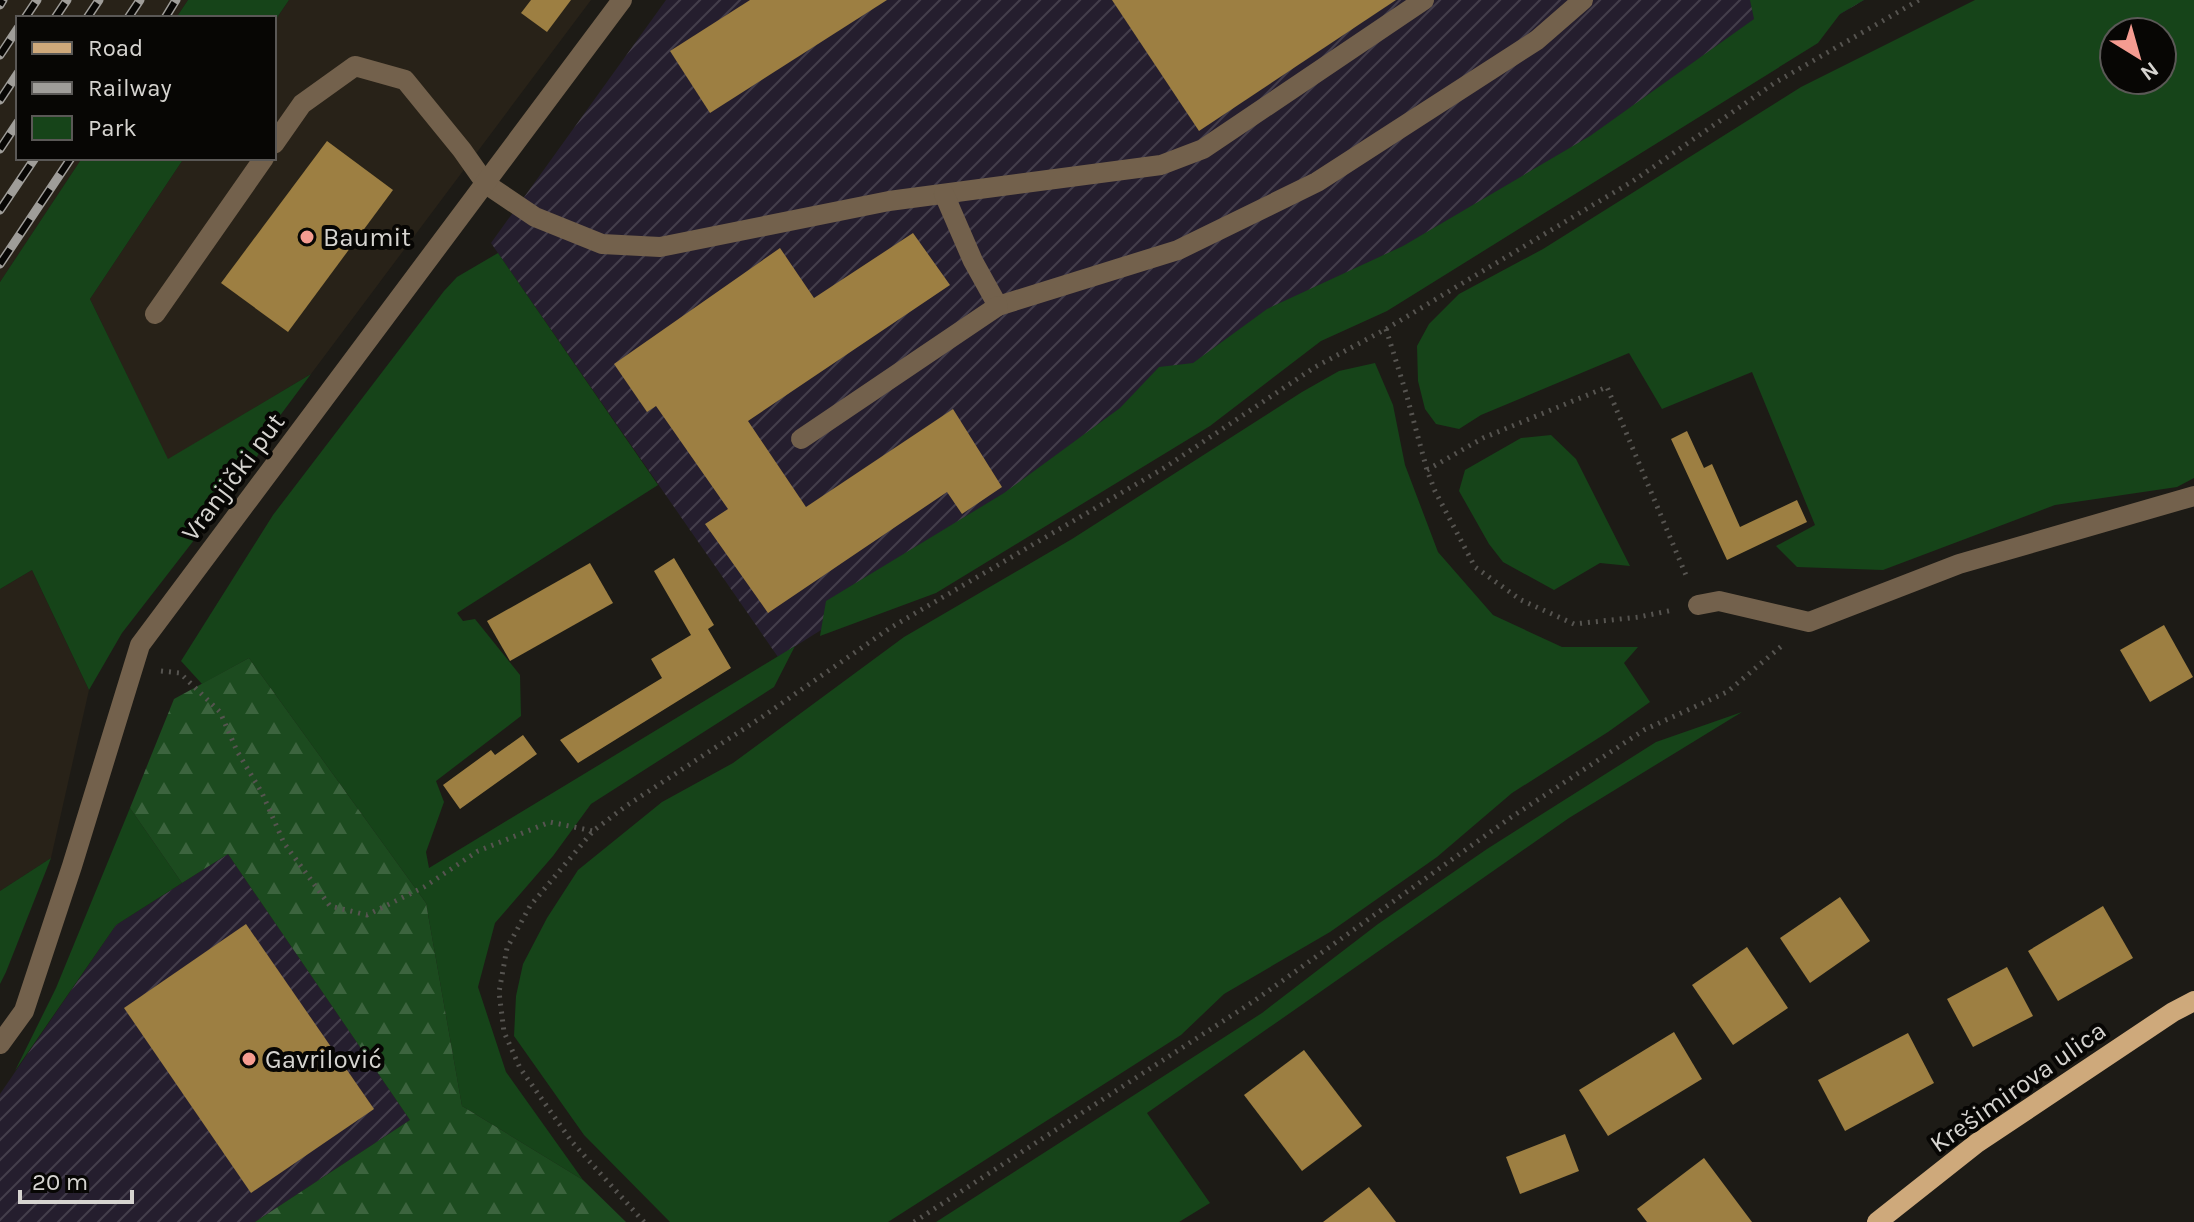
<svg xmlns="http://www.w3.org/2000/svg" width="2194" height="1222" font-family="Karla,sans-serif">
<defs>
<pattern id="industrial-furrows" width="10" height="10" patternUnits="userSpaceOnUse" patternTransform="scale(2)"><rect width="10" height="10" fill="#251e2e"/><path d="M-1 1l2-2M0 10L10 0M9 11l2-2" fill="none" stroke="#443e4b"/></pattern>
<pattern id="forest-firs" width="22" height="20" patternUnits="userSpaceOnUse" patternTransform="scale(2)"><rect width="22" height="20" fill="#1c4b1f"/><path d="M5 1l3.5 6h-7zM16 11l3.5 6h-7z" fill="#3c643e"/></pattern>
</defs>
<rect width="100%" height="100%" fill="#1d1b16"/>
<!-- built -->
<g fill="#282218">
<polygon points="0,0 188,0 176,18 18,18 18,158 82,158 0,282"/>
<polygon points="289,0 591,0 311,374 168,460 90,299 184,158 274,158 274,22"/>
<polygon points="32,570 89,690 51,858 0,891 0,589"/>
</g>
<!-- industrial -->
<g fill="url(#industrial-furrows)">
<polygon points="666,0 1864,0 1150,424 778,657 491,243"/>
<polygon points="228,854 410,1120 255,1222 0,1222 0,1094 116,925"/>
</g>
<!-- green -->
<g fill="#164419" fill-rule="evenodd">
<polygon points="188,0 289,0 274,22 274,18 176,18"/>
<polygon points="1750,0 1864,0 1840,14 1818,43 1387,311 1321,341 1210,426 936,593 820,636 826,601 1004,493 1120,408 1159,367 1193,363 1267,309 1403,246 1590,136 1754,19"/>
<path d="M1975 0H2194V478L2177 487 2055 505 1883 570 1797 567 1776 546 1815 525 1752 372 1662 409 1629 353 1481 415 1459 429 1436 424 1425 409 1418 381 1417 346 1429 324 1459 294 1543 249 1801 87ZM2114 32H2162V80H2114Z"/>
<polygon points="82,158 184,158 90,299 168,459 311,374 276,421 253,464 122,633 89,690 32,570 0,589 0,282"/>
<polygon points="498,253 658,485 457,613 463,621 475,619 520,675 521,716 436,781 444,802 426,852 429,868 795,646 774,687 591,804 553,856 495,923 478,987 506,1072 583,1180 462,1106 426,903 249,658 202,684 181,661 273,515 444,291 457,277"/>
<polygon points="1375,363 1393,405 1405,465 1438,552 1493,615 1562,647 1638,647 1624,663 1650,702 1608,732 1512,793 1437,857 1330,932 1224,994 1181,1035 888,1222 670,1222 584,1135 514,1036 516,996 523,964 547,918 578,870 662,802 733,763 904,637 1072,539 1302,392 1339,371"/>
<polygon points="1551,435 1576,459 1630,566 1600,563 1554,590 1503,562 1489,544 1459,491 1465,470 1521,438"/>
<polygon points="1742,712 1569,818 1147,1113 1210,1203 1179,1222 936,1222 1262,1013 1378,924 1487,849 1656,742"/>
<polygon points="130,808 182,883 116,925 15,1071 56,988"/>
<polygon points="51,858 6,972 0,984 0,891"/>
</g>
<!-- forest -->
<polygon fill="url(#forest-firs)" points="249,658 426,903 462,1106 583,1180 626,1222 255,1222 410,1120 228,854 182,883 130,808 174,699"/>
<!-- building -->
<g fill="#9d7f42">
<polygon points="531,0 571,0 547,32 521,13"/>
<polygon points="750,0 887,0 710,113 670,51"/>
<polygon points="1112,0 1396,0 1199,131"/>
<polygon points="327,141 393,190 288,332 221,283"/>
<polygon points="913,233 950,285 748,421 806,507 953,409 1002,487 962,514 947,492 768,613 705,524 728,509 656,406 647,412 614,364 780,248 814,298"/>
<polygon points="1687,431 1704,468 1712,464 1740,527 1797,500 1807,522 1727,560 1671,439"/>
<polygon points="674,558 714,625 708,629 731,668 578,763 560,740 662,678 651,659 691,635 654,571"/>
<polygon points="590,563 613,603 510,661 487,621"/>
<polygon points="2164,625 2193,677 2150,702 2120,650"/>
<polygon points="523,735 537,754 460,809 443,785 491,750 495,755"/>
<polygon points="1840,897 1870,941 1810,983 1780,938"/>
<polygon points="2103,906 2133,958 2058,1001 2028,951"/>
<polygon points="246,924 374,1109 251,1193 124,1008"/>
<polygon points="1747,947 1788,1008 1733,1045 1692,985"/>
<polygon points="2007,967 2033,1016 1973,1047 1947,999"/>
<polygon points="1674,1032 1702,1079 1608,1136 1579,1090"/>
<polygon points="1908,1033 1934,1083 1845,1131 1818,1080"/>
<polygon points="1304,1050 1362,1126 1302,1171 1244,1095"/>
<polygon points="1565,1134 1579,1171 1520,1194 1506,1157"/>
<polygon points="1704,1158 1752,1222 1647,1222 1637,1209"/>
<polygon points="1369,1187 1396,1222 1323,1222"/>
</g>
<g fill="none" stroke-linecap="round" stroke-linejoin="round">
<!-- path -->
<g stroke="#565450" stroke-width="5" stroke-dasharray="2 6" stroke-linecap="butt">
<polyline points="1386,329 1406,393 1427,470 1435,491 1475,567 1521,600 1574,624 1639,617 1673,610"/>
<polyline points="1427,470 1483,438 1607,387 1688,580"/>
<polyline points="161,671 180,673 220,712 237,751 262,793 284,843 330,906 367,915 424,887 478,851 550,822 593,831"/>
<polyline points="644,1222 572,1142 520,1068 504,1032 499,992 507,948 530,906 593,831 626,806 762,717 890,628 1164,468 1315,367 1386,329 1633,181 1776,82 1919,0"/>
<polyline points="914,1222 1254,1001 1510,818 1644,730 1727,692 1784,644"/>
</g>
<!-- minor -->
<g stroke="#73614c" stroke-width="20">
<polyline points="274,144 302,104 355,66 405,80 462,150 486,184 535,217 602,244 660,247 889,201 1161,165 1203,149 1424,0"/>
<polyline points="944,194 973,261 998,306 1178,250 1317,182 1537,40 1583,0"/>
<polyline points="155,314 264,158"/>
<polyline points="801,439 998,306"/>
<polyline points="1698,605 1719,601 1809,622 1959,564 2194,496"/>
<polyline points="0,1044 24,1011 72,866 140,645 622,0"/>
</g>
<!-- major -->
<polyline stroke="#cea97b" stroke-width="20" points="1877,1222 1977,1143 2173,1012 2194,1001"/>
<defs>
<g id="rail">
<polyline points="0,5 3,0"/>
<polyline points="25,18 37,0"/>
<polyline points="55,18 67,0"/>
<polyline points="87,18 99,0"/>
<polyline points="128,18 140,0"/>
<polyline points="165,18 176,0"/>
<polyline points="0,55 18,28"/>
<polyline points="0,100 18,73"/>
<polyline points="0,149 18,122"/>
<polyline points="0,210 35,158"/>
<polyline points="0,264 71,158"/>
</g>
</defs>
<!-- rail casing -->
<use href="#rail" stroke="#9f9d99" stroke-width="9"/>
<!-- rail -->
<use href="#rail" stroke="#070604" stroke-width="6" stroke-dasharray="18" stroke-linecap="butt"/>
</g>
<!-- markers -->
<g fill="#f59c91" stroke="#070604" stroke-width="3">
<circle cx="307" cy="237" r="8"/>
<circle cx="249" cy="1059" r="8"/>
</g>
<g text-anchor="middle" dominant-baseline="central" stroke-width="8" stroke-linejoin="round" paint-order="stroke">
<!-- poi labels -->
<g font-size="26" fill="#d6d4d0" stroke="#070604" text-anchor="start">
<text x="323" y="237">Baumit</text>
<text x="265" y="1059">Gavrilović</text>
</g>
<!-- street labels -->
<g font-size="26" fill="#d6d4d0" stroke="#070604">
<text transform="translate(233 477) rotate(-53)">Vranjički put</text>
<text transform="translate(2018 1087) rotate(-35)">Krešimirova ulica</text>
</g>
</g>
<!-- legend -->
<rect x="16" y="16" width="260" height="144" fill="#070604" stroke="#5a5856" stroke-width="2"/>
<rect x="32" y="42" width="40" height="12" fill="#cea97b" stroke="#5a5856" stroke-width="2"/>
<text x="88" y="56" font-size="24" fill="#d6d4d0">Road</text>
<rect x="32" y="82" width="40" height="12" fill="#9f9d99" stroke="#5a5856" stroke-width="2"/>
<text x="88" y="96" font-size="24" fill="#d6d4d0">Railway</text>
<rect x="32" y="116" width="40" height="24" fill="#164419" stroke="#5a5856" stroke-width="2"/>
<text x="88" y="136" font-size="24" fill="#d6d4d0">Park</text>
<!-- north arrow -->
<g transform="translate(2138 56) rotate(143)"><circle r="38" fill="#070604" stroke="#5a5856" stroke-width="2"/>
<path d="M0-6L14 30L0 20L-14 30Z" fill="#f59c91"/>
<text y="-12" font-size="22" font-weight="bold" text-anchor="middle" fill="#d6d4d0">N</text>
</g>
<!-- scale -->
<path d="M20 1190v12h112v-12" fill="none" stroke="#d6d4d0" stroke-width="4"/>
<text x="32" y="1190" font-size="24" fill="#d6d4d0" stroke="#070604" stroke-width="6" paint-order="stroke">20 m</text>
</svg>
